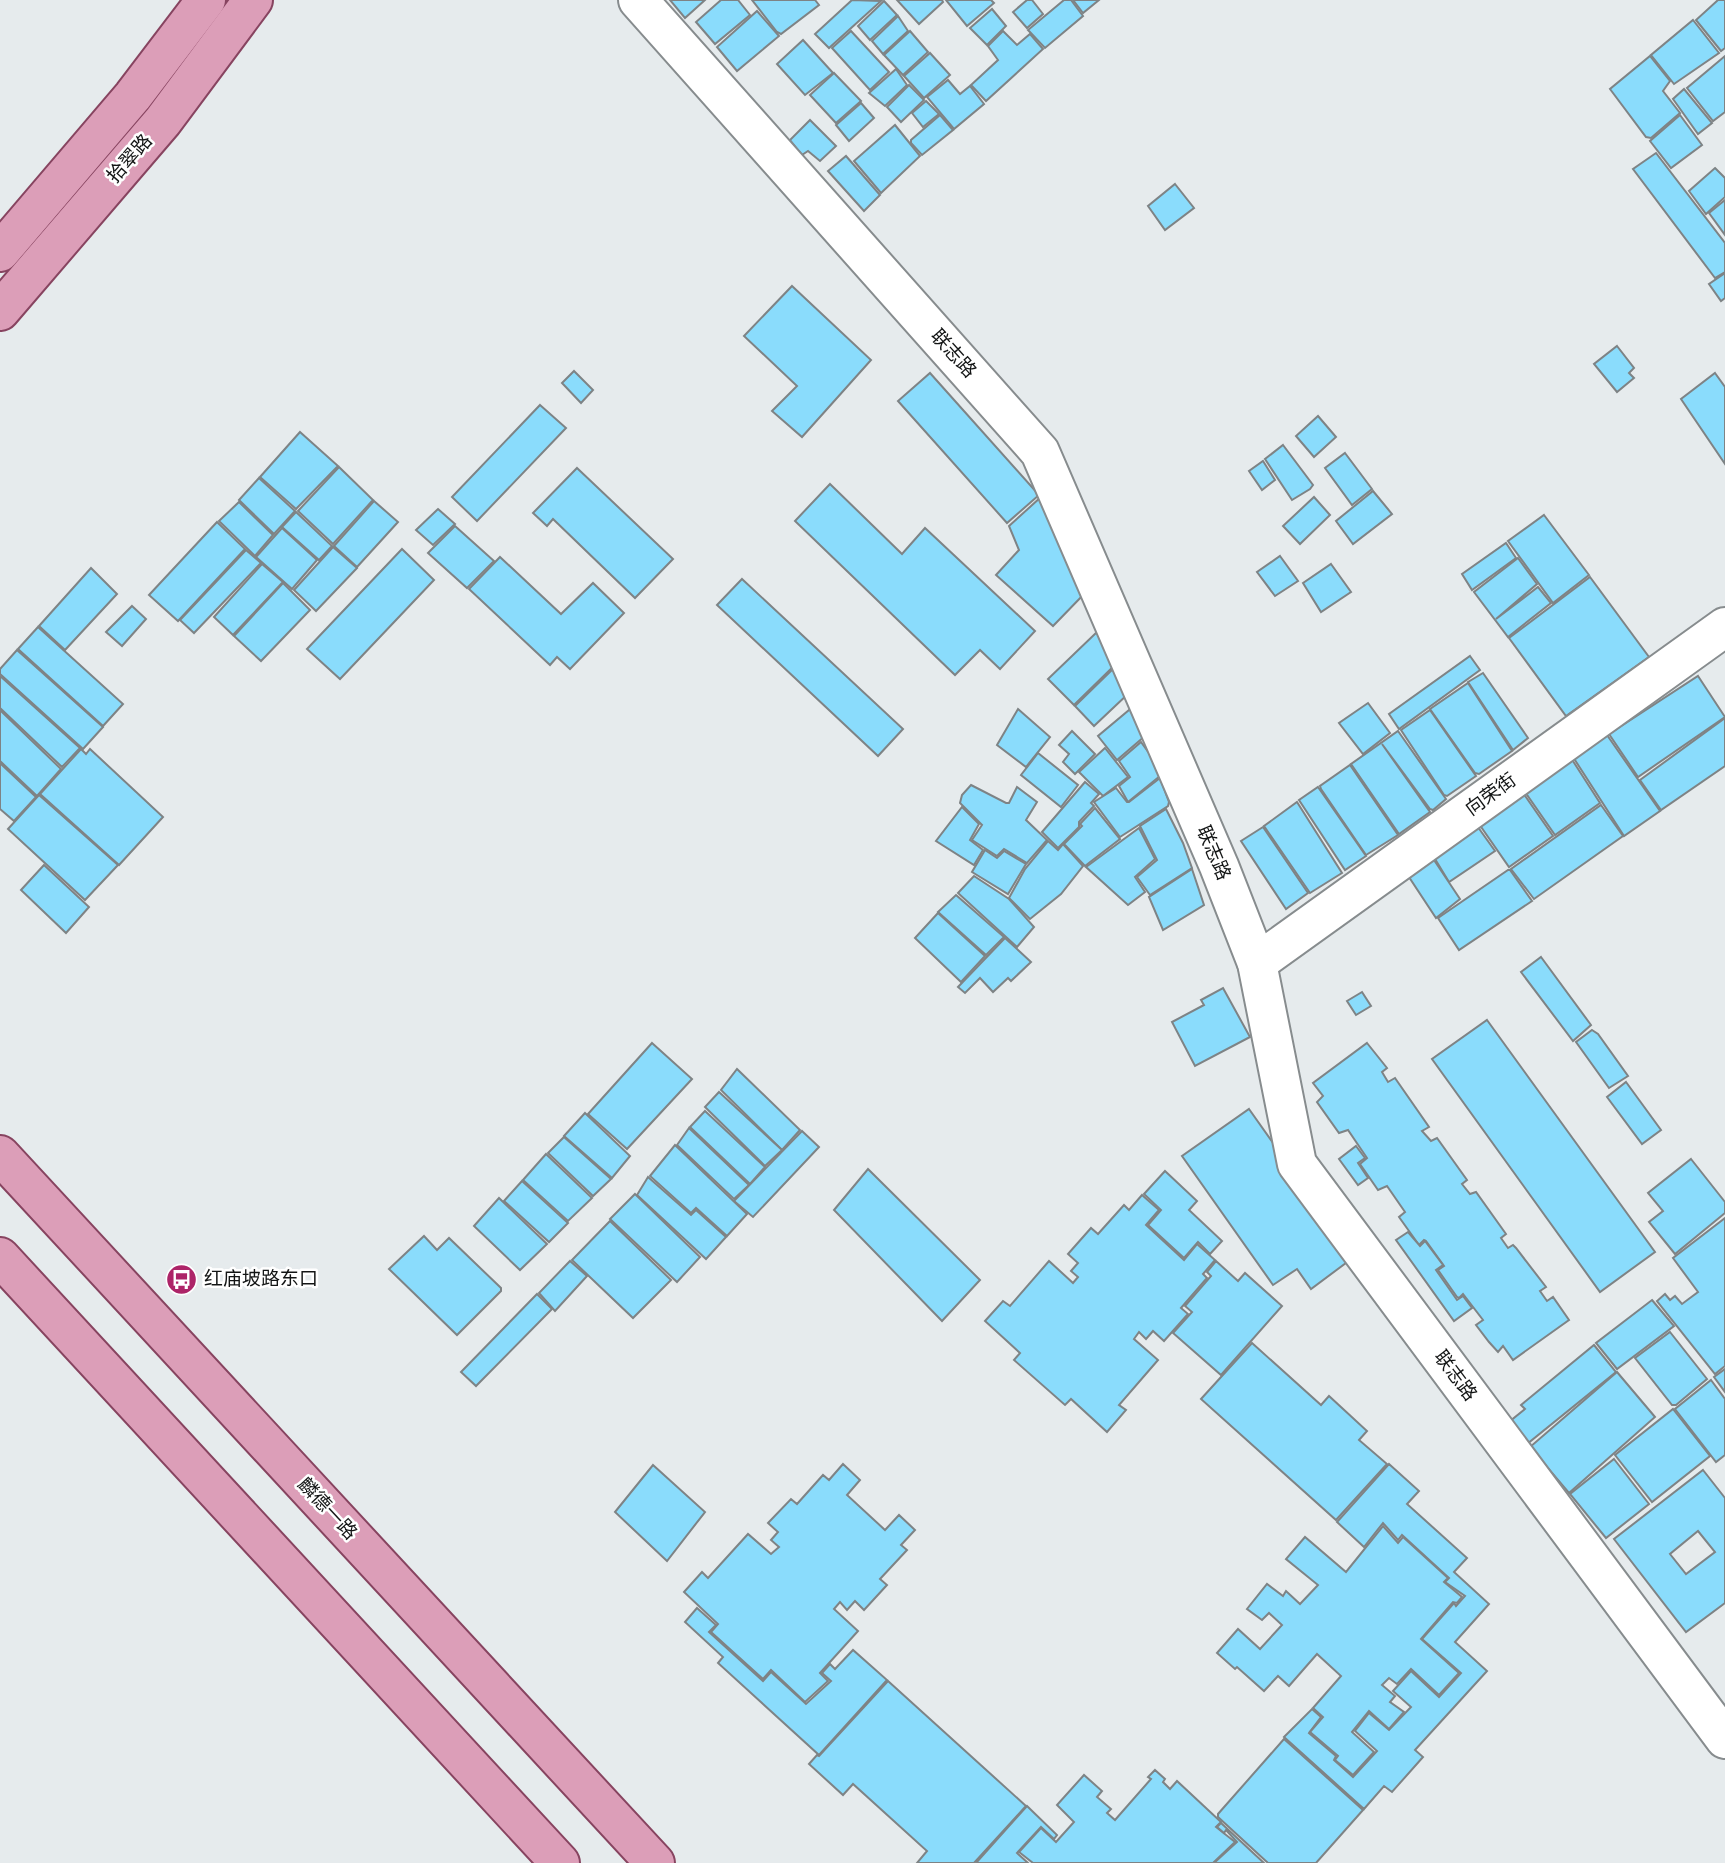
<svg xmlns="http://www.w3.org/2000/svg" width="1725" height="1863" font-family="'Source Sans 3','Noto Sans SC',sans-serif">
<rect width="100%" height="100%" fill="#e6ebed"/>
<!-- building -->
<g fill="#8adcfc" stroke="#7e8385" stroke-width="2" fill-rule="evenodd">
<polygon points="670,0 705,0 685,18"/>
<polygon points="721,0 738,0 750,15 715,44 696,22"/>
<polygon points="752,0 815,0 819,5 781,34 777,32"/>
<polygon points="852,0 881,1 829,48 815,34"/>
<polygon points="897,0 942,0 943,2 919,24"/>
<polygon points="946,0 991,0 994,3 967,26"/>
<polygon points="1027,0 1032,0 1043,14 1027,28 1013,12"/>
<polygon points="1064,0 1071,0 1083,16 1045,48 1028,30"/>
<polygon points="1073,0 1099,0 1083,13"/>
<polygon points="1718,0 1725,0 1725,48 1721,51 1696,20"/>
<polygon points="884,1 897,15 870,40 858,26"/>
<polygon points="992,9 1006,26 987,45 970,28"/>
<polygon points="757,11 779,36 737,71 717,47"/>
<polygon points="898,16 908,31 883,54 872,41"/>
<polygon points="1693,20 1719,53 1674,84 1651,55"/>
<polygon points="851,31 889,72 870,90 832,48"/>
<polygon points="910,31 928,52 903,75 884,55"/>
<polygon points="1003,31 1017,45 1030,34 1043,49 986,101 971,85 998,60 988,46"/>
<polygon points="803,40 833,73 805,95 777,64"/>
<polygon points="930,53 950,75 924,98 904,76"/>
<polygon points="1650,56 1670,81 1663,91 1680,113 1651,138 1646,137 1610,89"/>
<polygon points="1725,56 1725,112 1713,121 1687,88"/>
<polygon points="896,69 907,85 885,106 869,93"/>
<polygon points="834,73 861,101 836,123 810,95"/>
<polygon points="948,80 960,94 970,86 984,104 954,129 927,97"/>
<polygon points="909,85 924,100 901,122 887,107"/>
<polygon points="1684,89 1712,123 1698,134 1673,99"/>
<polygon points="926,101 939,114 923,127 912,113"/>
<polygon points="861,103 874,118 849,141 836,125"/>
<polygon points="940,115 953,130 922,155 911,143 911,140"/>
<polygon points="1680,115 1702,145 1671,168 1650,141"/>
<polygon points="810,120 836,146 820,161 808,151 802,155 790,140"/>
<polygon points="895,125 920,156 881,193 854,161"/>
<polygon points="1656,153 1725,243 1725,272 1715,278 1633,169"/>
<polygon points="846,156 880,195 864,211 828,171"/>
<polygon points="1715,168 1725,178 1725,197 1706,214 1689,191"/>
<polygon points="1175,184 1194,208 1165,230 1148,206"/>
<polygon points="1725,200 1725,235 1709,213"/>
<polygon points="1725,273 1725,298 1721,301 1709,284"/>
<polygon points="792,286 871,360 802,437 772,411 797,386 744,336"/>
<polygon points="1617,346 1634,368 1629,373 1634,378 1617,392 1594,364"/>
<polygon points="574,371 593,390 581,403 562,383"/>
<polygon points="930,373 1039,495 1007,523 898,401"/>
<polygon points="1715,373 1725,387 1725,464 1681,399"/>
<polygon points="540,405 566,428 477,521 452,497"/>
<polygon points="1318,416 1336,437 1314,457 1296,436"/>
<polygon points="300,432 338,466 296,509 260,477"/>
<polygon points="1283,445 1313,485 1310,489 1292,500 1265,459"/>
<polygon points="1345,453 1372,489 1352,505 1325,468"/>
<polygon points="1263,461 1275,480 1262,490 1249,471"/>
<polygon points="339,467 373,500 333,544 298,511"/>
<polygon points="577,468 673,559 635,598 553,519 547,526 533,513"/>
<polygon points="259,478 295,511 274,534 239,500"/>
<polygon points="830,484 902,554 925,528 1035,631 1000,669 980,650 955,675 795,521"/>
<polygon points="1373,491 1392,514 1353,544 1336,521"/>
<polygon points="1041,497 1087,591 1053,626 996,575 1019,550 1009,526"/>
<polygon points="1314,497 1330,515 1300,544 1283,526"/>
<polygon points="374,501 398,522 357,567 334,546"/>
<polygon points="239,502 273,535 255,556 219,521"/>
<polygon points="438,509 455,524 433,545 416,530"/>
<polygon points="296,512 332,546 319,560 282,527"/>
<polygon points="1544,515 1589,575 1553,603 1508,541"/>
<polygon points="217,522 245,549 178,621 149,595"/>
<polygon points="455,526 494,561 467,588 428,553"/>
<polygon points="282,528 317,560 292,589 256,557"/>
<polygon points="1506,543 1516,558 1472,590 1462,574"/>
<polygon points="333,547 357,568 316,611 294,590"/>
<polygon points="402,549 434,580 340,679 307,649"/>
<polygon points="246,550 261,563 194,633 180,620"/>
<polygon points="1280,556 1298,581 1275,596 1257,572"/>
<polygon points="500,557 561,614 593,583 624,613 570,669 557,657 550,665 469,589"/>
<polygon points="1518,558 1537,584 1496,619 1538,587 1551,603 1508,637 1474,592"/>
<polygon points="262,564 283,582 233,635 214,617"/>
<polygon points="1331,564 1351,592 1321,612 1303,583"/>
<polygon points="91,568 117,594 65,650 39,626"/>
<polygon points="1590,577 1649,657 1566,716 1509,638"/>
<polygon points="742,579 903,729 878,756 717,605"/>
<polygon points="283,583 310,610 261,661 234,636"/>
<polygon points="132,606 146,619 122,646 106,632"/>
<polygon points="38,627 123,704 103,726 18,649"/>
<polygon points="1098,631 1120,660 1074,705 1048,679"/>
<polygon points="17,650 103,727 83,749 0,674 0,669"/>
<polygon points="1470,656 1480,670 1399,729 1389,714"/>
<polygon points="1117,665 1130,692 1094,726 1075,706"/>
<polygon points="1483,673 1528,738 1513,750 1468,682"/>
<polygon points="0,676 80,748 62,767 0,708"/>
<polygon points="1698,676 1725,717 1638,777 1609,734"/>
<polygon points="1468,683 1512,751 1479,774 1475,773 1430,709"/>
<polygon points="1368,703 1390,733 1363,754 1339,723"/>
<polygon points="1135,705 1145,736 1117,760 1098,736"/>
<polygon points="1018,709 1050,737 1026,767 997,745"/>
<polygon points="0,710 61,769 37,796 0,761"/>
<polygon points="1430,710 1476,776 1447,796 1444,795 1401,730"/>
<polygon points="1725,718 1725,766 1661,810 1640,780"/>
<polygon points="1072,731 1095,754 1075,774 1063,762 1069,754 1059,745"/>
<polygon points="1398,731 1446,799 1433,810 1430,809 1382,744 1430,812 1399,834 1351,764"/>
<polygon points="1607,735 1660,811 1624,836 1573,757"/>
<polygon points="1141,742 1154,760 1160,776 1128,802 1119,786 1130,777 1119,761"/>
<polygon points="1105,748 1128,777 1103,796 1079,772"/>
<polygon points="81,749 86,754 90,749 163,817 119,865 40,794"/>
<polygon points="1038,753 1078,785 1061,807 1021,775"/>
<polygon points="1571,758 1600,803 1555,835 1523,789"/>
<polygon points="0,763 36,797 14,821 0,809"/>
<polygon points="1350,765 1398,835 1366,855 1321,789 1320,786"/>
<polygon points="1160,778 1169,802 1168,806 1120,837 1094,802 1116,788 1127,802 1129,802"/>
<polygon points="1085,782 1099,794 1091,803 1094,806 1079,822 1079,827 1058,848 1042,832"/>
<polygon points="971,785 1006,803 1009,803 1017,787 1037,802 1026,820 1047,840 1027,863 1004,849 997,856 972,840 982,825 960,803 962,795"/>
<polygon points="1318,787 1366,856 1345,870 1299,800"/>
<polygon points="1521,790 1553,836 1509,867 1477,821"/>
<polygon points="39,795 118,865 85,900 8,829"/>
<polygon points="1297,802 1342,873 1310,893 1264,826"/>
<polygon points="1601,805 1623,836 1534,899 1511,869"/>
<polygon points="962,807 979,824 970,840 983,850 974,865 936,841"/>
<polygon points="1095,808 1120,839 1085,866 1064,844 1082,826 1080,824"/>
<polygon points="1166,809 1183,843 1192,868 1150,895 1137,877 1157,860 1140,826"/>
<polygon points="1475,823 1495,851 1449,882 1432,854"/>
<polygon points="1263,827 1308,893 1286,909 1241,841"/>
<polygon points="1139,828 1155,859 1135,877 1145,892 1128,905 1086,867"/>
<polygon points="1048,841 1058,850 1063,844 1083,866 1061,894 1030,919 1009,898 1025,869"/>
<polygon points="985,850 997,858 1004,851 1026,864 1008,894 972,872"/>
<polygon points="1430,854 1460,899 1436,918 1405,871"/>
<polygon points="44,865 89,907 66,933 21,890"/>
<polygon points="1192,869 1204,905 1163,930 1149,897"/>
<polygon points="1508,870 1510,870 1532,901 1459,950 1438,918"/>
<polygon points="974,876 1009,899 1034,927 1017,947 958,893"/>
<polygon points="956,895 1004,937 986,955 938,912"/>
<polygon points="938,913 985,956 961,982 915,938"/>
<polygon points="1005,938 1031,962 1011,981 1008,978 993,992 980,978 965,993 958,987"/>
<polygon points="1541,957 1591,1025 1573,1041 1521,972"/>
<polygon points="1223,988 1250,1037 1195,1066 1172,1022 1204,1005 1201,1000"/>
<polygon points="1362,992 1371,1006 1356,1015 1347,1001"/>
<polygon points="1487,1020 1655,1252 1600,1292 1432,1059"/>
<polygon points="1592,1030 1598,1034 1628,1076 1609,1088 1576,1042"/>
<polygon points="652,1043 692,1079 627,1149 588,1114"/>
<polygon points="1367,1043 1387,1068 1382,1072 1388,1082 1395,1078 1429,1127 1422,1131 1431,1141 1437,1138 1467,1180 1462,1184 1470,1194 1476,1192 1506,1234 1501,1238 1508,1248 1513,1245 1516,1248 1546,1287 1540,1291 1547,1301 1553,1297 1569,1320 1513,1360 1503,1346 1498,1352 1489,1342 1476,1325 1483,1320 1463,1294 1459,1298 1457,1297 1438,1270 1444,1266 1426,1241 1424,1240 1419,1245 1399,1217 1405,1212 1387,1186 1378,1190 1360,1164 1367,1158 1348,1130 1339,1133 1317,1102 1323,1096 1313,1083"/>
<polygon points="737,1069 800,1130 782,1150 721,1090"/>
<polygon points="1626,1082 1661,1130 1642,1144 1607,1097"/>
<polygon points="719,1092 782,1150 765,1166 705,1107"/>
<polygon points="1249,1109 1354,1257 1311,1289 1297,1269 1273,1285 1182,1156"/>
<polygon points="705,1111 765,1167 750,1184 690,1127"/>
<polygon points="585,1113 630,1156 612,1178 564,1136"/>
<polygon points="689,1128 749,1185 734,1199 677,1145"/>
<polygon points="802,1131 819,1147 753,1217 734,1201"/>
<polygon points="564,1137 611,1179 593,1196 548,1153"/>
<polygon points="675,1145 747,1214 727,1236 696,1208 691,1213 650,1176"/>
<polygon points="1356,1146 1365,1158 1358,1163 1368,1178 1358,1185 1339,1159"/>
<polygon points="546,1154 592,1198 568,1221 523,1180"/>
<polygon points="1691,1159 1725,1202 1725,1213 1675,1254 1649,1222 1663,1211 1648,1193"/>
<polygon points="868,1169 980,1280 942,1321 834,1210"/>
<polygon points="1165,1171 1197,1201 1189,1210 1222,1241 1210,1254 1198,1242 1184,1258 1148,1225 1161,1210 1144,1194"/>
<polygon points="648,1177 691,1215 696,1210 726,1237 706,1259 637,1195"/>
<polygon points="522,1181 568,1223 549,1242 504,1201"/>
<polygon points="635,1194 700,1257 677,1282 610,1219"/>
<polygon points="1142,1195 1159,1210 1146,1225 1184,1260 1197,1244 1215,1260 1203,1274 1207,1278 1181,1308 1188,1314 1164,1341 1153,1331 1146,1339 1139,1332 1134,1339 1158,1360 1119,1405 1126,1410 1107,1432 1071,1399 1065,1405 1014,1360 1020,1353 985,1321 1003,1301 1010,1306 1049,1261 1073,1283 1078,1277 1071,1271 1078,1263 1068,1254 1091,1228 1098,1234 1124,1205 1129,1210"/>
<polygon points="499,1198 547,1244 520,1270 474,1226"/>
<polygon points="1725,1218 1725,1366 1715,1374 1657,1301 1665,1294 1670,1300 1675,1296 1682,1304 1698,1292 1673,1258"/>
<polygon points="610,1221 671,1280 633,1318 572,1260"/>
<polygon points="1408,1232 1420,1246 1425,1241 1443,1265 1436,1270 1457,1300 1463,1296 1472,1308 1454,1321 1396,1240"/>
<polygon points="424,1236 437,1250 449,1238 501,1288 501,1291 457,1335 389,1269"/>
<polygon points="570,1261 587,1276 555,1311 539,1293"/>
<polygon points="1216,1261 1238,1281 1245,1273 1282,1306 1221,1375 1173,1333 1192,1312 1185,1306 1211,1276 1207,1272"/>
<polygon points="537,1294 552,1309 476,1386 461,1372"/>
<polygon points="1652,1300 1674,1326 1617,1369 1596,1343"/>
<polygon points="1670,1332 1707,1379 1676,1405 1672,1405 1635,1358"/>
<polygon points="1252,1343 1321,1405 1329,1396 1367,1431 1359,1440 1387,1464 1336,1520 1201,1399"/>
<polygon points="1594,1345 1616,1372 1527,1444 1509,1422 1525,1409 1521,1405"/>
<polygon points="1725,1369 1725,1392 1714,1377"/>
<polygon points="1617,1372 1655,1417 1569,1493 1530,1447"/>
<polygon points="1711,1380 1725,1399 1725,1455 1716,1462 1675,1409"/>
<polygon points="1673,1409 1710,1456 1652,1502 1615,1455"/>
<polygon points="1614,1459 1649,1504 1606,1538 1570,1494"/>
<polygon points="843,1464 860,1480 847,1495 885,1530 899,1515 915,1530 901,1545 907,1550 880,1579 887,1585 864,1610 855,1601 847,1610 840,1602 834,1609 858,1631 820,1673 828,1681 805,1702 771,1670 763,1679 711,1632 718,1624 684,1592 702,1572 708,1578 748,1534 771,1554 779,1547 771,1540 778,1532 768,1523 791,1499 797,1504 823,1475 829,1480"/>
<polygon points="1389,1464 1419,1491 1407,1504 1467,1558 1454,1572 1489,1604 1455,1642 1487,1671 1415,1750 1423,1757 1392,1792 1384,1786 1364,1809 1284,1737 1312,1709 1321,1717 1309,1733 1336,1756 1334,1760 1353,1777 1377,1751 1355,1731 1369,1713 1389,1730 1411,1707 1393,1691 1411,1671 1439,1697 1461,1673 1422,1639 1454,1603 1456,1606 1465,1596 1445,1582 1449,1578 1402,1535 1398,1540 1383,1523 1364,1547 1337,1522"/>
<polygon points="653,1465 705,1512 667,1561 615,1512"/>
<path d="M1703 1470 1725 1498V1603L1686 1632 1614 1539ZM1698 1531 1715 1552 1686 1574 1670 1554Z"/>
<polygon points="1383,1526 1398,1543 1403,1537 1448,1578 1444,1582 1462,1597 1457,1603 1453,1602 1421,1639 1459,1673 1439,1695 1411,1669 1397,1684 1389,1678 1382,1685 1395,1696 1390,1702 1404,1712 1389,1729 1369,1711 1352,1732 1374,1752 1353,1775 1335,1760 1338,1756 1310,1732 1323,1717 1313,1708 1341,1676 1317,1654 1289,1686 1278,1676 1264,1691 1237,1667 1235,1669 1217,1653 1238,1629 1260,1649 1282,1625 1269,1613 1262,1620 1247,1609 1267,1584 1283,1596 1286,1591 1300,1604 1318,1585 1286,1559 1305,1537 1346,1572"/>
<polygon points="697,1608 716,1625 709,1632 763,1681 771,1672 806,1704 831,1681 822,1673 830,1664 835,1669 853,1650 887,1680 819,1755 718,1663 723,1657 685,1622"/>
<polygon points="888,1681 1026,1806 974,1863 917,1863 927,1851 853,1784 843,1795 809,1764 817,1755 819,1756"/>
<polygon points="1284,1739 1363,1810 1316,1863 1268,1863 1218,1817 1218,1814"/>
<polygon points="1155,1770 1165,1779 1163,1782 1170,1789 1177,1781 1221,1822 1216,1827 1235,1842 1213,1863 1033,1863 1019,1852 1041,1828 1056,1842 1074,1822 1057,1805 1084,1775 1102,1791 1097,1797 1111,1809 1107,1813 1115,1820 1151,1779 1148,1777"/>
<polygon points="1027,1806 1057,1835 1054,1839 1041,1827 1017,1853 1028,1863 976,1863"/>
<polygon points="1221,1823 1264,1863 1214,1863 1237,1842 1226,1830 1224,1833 1217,1827"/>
</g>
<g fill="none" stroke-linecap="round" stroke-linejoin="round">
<defs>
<g id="minor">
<polyline points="638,0 1040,452 1219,866 1257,963 1297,1164 1725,1739"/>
<polyline points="1257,963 1725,627"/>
</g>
<g id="major">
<polyline points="0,252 133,96 206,0"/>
<polyline points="0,311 163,121 253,0"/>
<polyline points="0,1155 655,1863"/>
<polyline points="0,1257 560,1863"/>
</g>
</defs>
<!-- minor casing -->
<use href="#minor" stroke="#878c8e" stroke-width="42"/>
<!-- major casing -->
<use href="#major" stroke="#874460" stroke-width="42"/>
<!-- minor -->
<use href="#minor" stroke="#fff" stroke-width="38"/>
<!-- major -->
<use href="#major" stroke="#dc9eb8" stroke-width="38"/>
</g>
<!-- icons -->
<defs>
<symbol id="bus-disc" viewBox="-11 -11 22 22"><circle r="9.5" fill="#ad2468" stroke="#fff"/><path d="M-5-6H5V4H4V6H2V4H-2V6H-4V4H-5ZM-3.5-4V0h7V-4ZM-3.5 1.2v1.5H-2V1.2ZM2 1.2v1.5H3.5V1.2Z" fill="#fff"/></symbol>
</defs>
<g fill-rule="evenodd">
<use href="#bus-disc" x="164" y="1262" width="35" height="35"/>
</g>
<g text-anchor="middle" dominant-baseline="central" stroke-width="5" stroke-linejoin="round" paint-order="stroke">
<!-- street labels -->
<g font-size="19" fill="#131515" stroke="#fff">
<text transform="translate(130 159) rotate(-49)">拾翠路</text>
<text transform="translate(953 354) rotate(48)">联志路</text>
<text transform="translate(1491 795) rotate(-36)">向荣街</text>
<text transform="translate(1213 853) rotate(67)">联志路</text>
<text transform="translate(1455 1376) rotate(53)">联志路</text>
<text transform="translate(327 1509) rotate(47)">麟德一路</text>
</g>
<!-- poi labels -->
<g font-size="19" fill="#131515" stroke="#fff" text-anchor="start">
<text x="204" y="1279">红庙坡路东口</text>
</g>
</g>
</svg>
